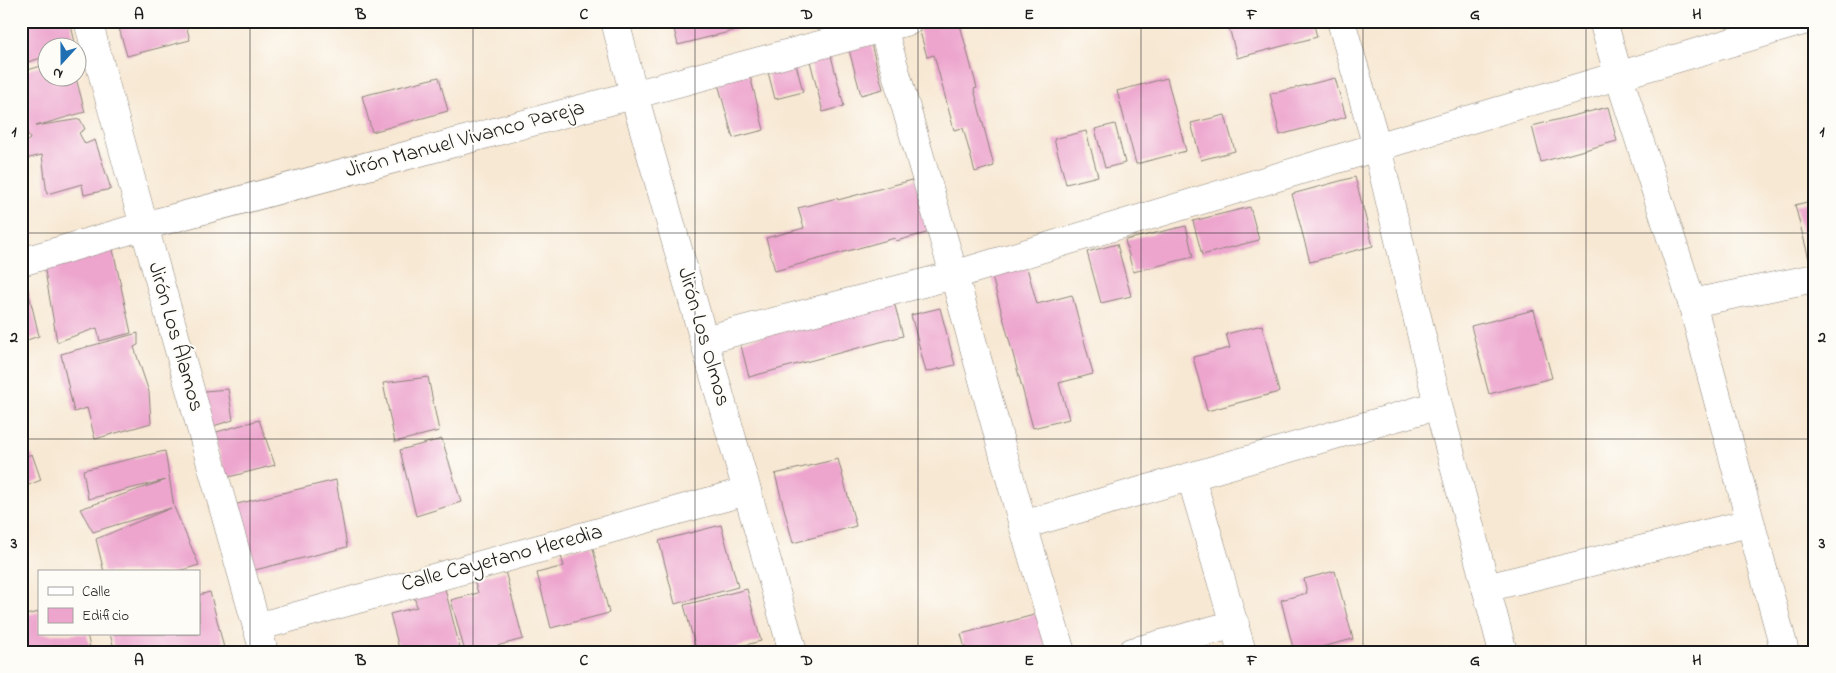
<svg xmlns="http://www.w3.org/2000/svg" width="1836" height="673" font-family="'Indie Flower',sans-serif">
<rect width="100%" height="100%" fill="#fdfcf7"/>
<filter id="ink" filterUnits="userSpaceOnUse"><feTurbulence type="fractalNoise" baseFrequency=".02" numOctaves="2"/><feDisplacementMap in="SourceGraphic" scale="10" xChannelSelector="R" yChannelSelector="G"/><feConvolveMatrix kernelMatrix="1 2 1 2 8 2 1 2 1" color-interpolation-filters="sRGB"/></filter>
<filter id="wash" filterUnits="userSpaceOnUse"><feTurbulence type="fractalNoise" baseFrequency=".0096" numOctaves="4" result="noise"/><feDisplacementMap in="SourceGraphic" scale="20" xChannelSelector="R" yChannelSelector="G"/><feGaussianBlur stdDeviation="1.12" result="paint"/><feColorMatrix in="noise" values="0 0 0 0 0 0 0 0 0 0 0 0 0 0 0 0 0 1.4 0 .05"/><feComposite in="paint" operator="in"/></filter>
<g filter="url(#wash)">
<rect width="100%" height="100%" fill="#f7e8d3"/>
<g id="blocks">
<!-- building -->
<g fill="#eda5ce">
<polygon points="21,21 70,21 76,47 48,48 48,56 21,64"/>
<polygon points="117,21 185,21 190,40 127,56"/>
<polygon points="672,21 768,21 768,22 678,45"/>
<polygon points="917,21 959,21 977,88 974,89 994,166 975,172 963,128 954,130 934,55 927,57"/>
<polygon points="1032,21 1050,21 1050,22 1033,26"/>
<polygon points="1252,21 1313,21 1317,37 1237,58 1229,27"/>
<polygon points="871,44 883,89 861,95 849,50"/>
<polygon points="829,48 844,106 823,112 808,53"/>
<polygon points="795,60 803,92 775,99 767,68"/>
<polygon points="48,64 48,78 76,78 85,112 36,126 80,119 85,129 79,133 85,144 95,140 111,189 84,195 82,184 47,194 42,155 25,159 21,152 21,145 30,139 25,128 21,129 21,72"/>
<polygon points="749,72 764,130 733,138 717,80"/>
<polygon points="439,77 448,111 372,132 362,96"/>
<polygon points="1167,78 1186,151 1136,164 1117,91"/>
<polygon points="1335,78 1346,117 1280,135 1270,94"/>
<polygon points="1608,107 1617,141 1541,162 1532,126"/>
<polygon points="1225,115 1235,151 1201,160 1191,123"/>
<polygon points="1115,124 1125,163 1105,168 1095,129"/>
<polygon points="1086,131 1098,176 1066,184 1054,139"/>
<polygon points="1355,177 1373,246 1310,262 1292,194"/>
<polygon points="916,179 930,232 896,241 895,238 775,271 766,238 804,228 798,208 837,198 838,200"/>
<polygon points="1815,200 1815,258 1809,259 1795,205"/>
<polygon points="1250,207 1259,240 1202,255 1193,221"/>
<polygon points="1186,226 1193,257 1133,272 1125,240"/>
<polygon points="111,240 131,333 100,341 97,328 57,342 43,259"/>
<polygon points="1117,244 1131,296 1101,303 1087,252"/>
<polygon points="1026,264 1037,304 1072,295 1093,374 1059,383 1069,419 1033,428 991,273"/>
<polygon points="21,277 25,277 39,336 21,342"/>
<polygon points="894,302 903,336 749,377 740,342"/>
<polygon points="940,308 955,365 926,372 911,315"/>
<polygon points="1534,310 1552,378 1489,394 1471,326"/>
<polygon points="1262,325 1279,392 1207,411 1193,357 1230,348 1226,334"/>
<polygon points="138,333 138,345 134,347 149,392 151,423 95,439 87,408 74,412 61,354"/>
<polygon points="428,377 439,431 395,442 383,383"/>
<polygon points="228,389 233,420 210,427 205,391"/>
<polygon points="259,420 275,465 225,478 213,433"/>
<polygon points="442,439 461,502 416,516 400,450"/>
<polygon points="165,451 174,507 199,565 175,572 104,572 96,539 171,508 93,532 80,509 166,480 88,499 83,470"/>
<polygon points="32,454 41,480 21,488 21,458"/>
<polygon points="838,459 856,526 793,543 775,474"/>
<polygon points="336,480 347,547 255,570 233,505"/>
<polygon points="721,525 738,587 675,604 659,541"/>
<polygon points="592,545 609,613 551,628 537,573 564,566 560,553"/>
<polygon points="505,571 523,639 474,652 465,652 451,600 478,593 474,580"/>
<polygon points="1335,571 1353,639 1302,652 1294,652 1281,600 1307,593 1304,579"/>
<polygon points="444,585 461,652 400,652 390,614 417,607 413,593"/>
<polygon points="747,589 761,641 719,652 697,652 684,605"/>
<polygon points="210,592 225,652 115,652 110,634 199,634 199,595"/>
<polygon points="39,612 39,634 87,634 91,652 24,652 21,640 21,616"/>
<polygon points="1038,614 1046,648 1032,652 966,652 961,634"/>
</g>
</g>
</g>
<g filter="url(#ink)">
<use href="#blocks" fill-opacity="0" stroke="#8a8278" stroke-width="1"/>
<g fill="none" stroke-linecap="round" stroke-linejoin="round">
<defs>
<g id="minor">
<polyline points="88,21 144,226 264,652"/>
<polyline points="615,21 634,95 793,652"/>
<polyline points="881,21 954,275 1023,525 1061,652"/>
<polyline points="1341,21 1377,147 1438,405 1503,652"/>
<polyline points="1603,21 1619,77 1692,303 1785,652"/>
<polyline points="21,262 144,226 909,21"/>
<polyline points="1692,303 1815,278"/>
<polyline points="704,340 954,275 1377,147 1803,21"/>
<polyline points="1191,477 1242,652"/>
<polyline points="1023,525 1438,405"/>
<polyline points="1486,588 1749,523"/>
<polyline points="257,627 747,491"/>
<polyline points="1132,652 1235,624"/>
</g>
</defs>
<!-- minor casing -->
<use href="#minor" stroke="#8a8278" stroke-width="29"/>
<!-- minor -->
<use href="#minor" stroke="#fff" stroke-width="28"/>
</g>
</g>
<!-- grid -->
<path fill="none" stroke="#1c1c1c" stroke-width="1" stroke-opacity="0.55" d="M250 21V652M473 21V652M695 21V652M918 21V652M1141 21V652M1363 21V652M1586 21V652M21 233H1815M21 439H1815"/>
<g text-anchor="middle" dominant-baseline="central" stroke-width="4" stroke-linejoin="round" paint-order="stroke">
<!-- street labels -->
<g font-size="22" fill="#1c1c1c" stroke="#fdfcf7">
<text transform="translate(465 140) rotate(-15)">Jirón Manuel Vivanco Pareja</text>
<text transform="translate(175 337) rotate(74)">Jirón Los Álamos</text>
<text transform="translate(703 337) rotate(74)">Jirón Los Olmos</text>
<text transform="translate(502 559) rotate(-15)">Calle Cayetano Heredia</text>
</g>
</g>
<!-- margin -->
<rect width="1836" height="673" fill="none" stroke="#fdfcf7" stroke-width="55"/>
<!-- legend -->
<rect x="38" y="570" width="162" height="65" fill="#fdfcf7" stroke="#a3a29f"/>
<rect x="48" y="587" width="25" height="8" fill="#ffffff" stroke="#a3a29f"/>
<text x="82" y="596" font-size="15" fill="#1c1c1c">Calle</text>
<rect x="48" y="608" width="25" height="15" fill="#eda5ce" stroke="#a3a29f"/>
<text x="82" y="620" font-size="15" fill="#1c1c1c">Edificio</text>
<!-- north arrow -->
<g transform="translate(62 62) rotate(201)"><circle r="24" fill="#fdfcf7" stroke="#a3a29f"/>
<path d="M0-4L9 19L0 12L-9 19Z" fill="#1f6fb2"/>
<text y="-8" font-size="14" font-weight="bold" text-anchor="middle" fill="#1c1c1c">N</text>
</g>
<rect x="28" y="28" width="1780" height="618" fill="none" stroke="#1c1c1c" stroke-width="2"/>
<g font-size="16" text-anchor="middle" font-weight="bold" fill="#1c1c1c">
<text x="139" y="19">A</text>
<text x="361" y="19">B</text>
<text x="584" y="19">C</text>
<text x="807" y="19">D</text>
<text x="1029" y="19">E</text>
<text x="1252" y="19">F</text>
<text x="1475" y="19">G</text>
<text x="1697" y="19">H</text>
<text x="14" y="136">1</text>
<text x="1822" y="136">1</text>
<text x="14" y="342">2</text>
<text x="1822" y="342">2</text>
<text x="14" y="548">3</text>
<text x="1822" y="548">3</text>
<text x="139" y="665">A</text>
<text x="361" y="665">B</text>
<text x="584" y="665">C</text>
<text x="807" y="665">D</text>
<text x="1029" y="665">E</text>
<text x="1252" y="665">F</text>
<text x="1475" y="665">G</text>
<text x="1697" y="665">H</text>
</g>
</svg>
